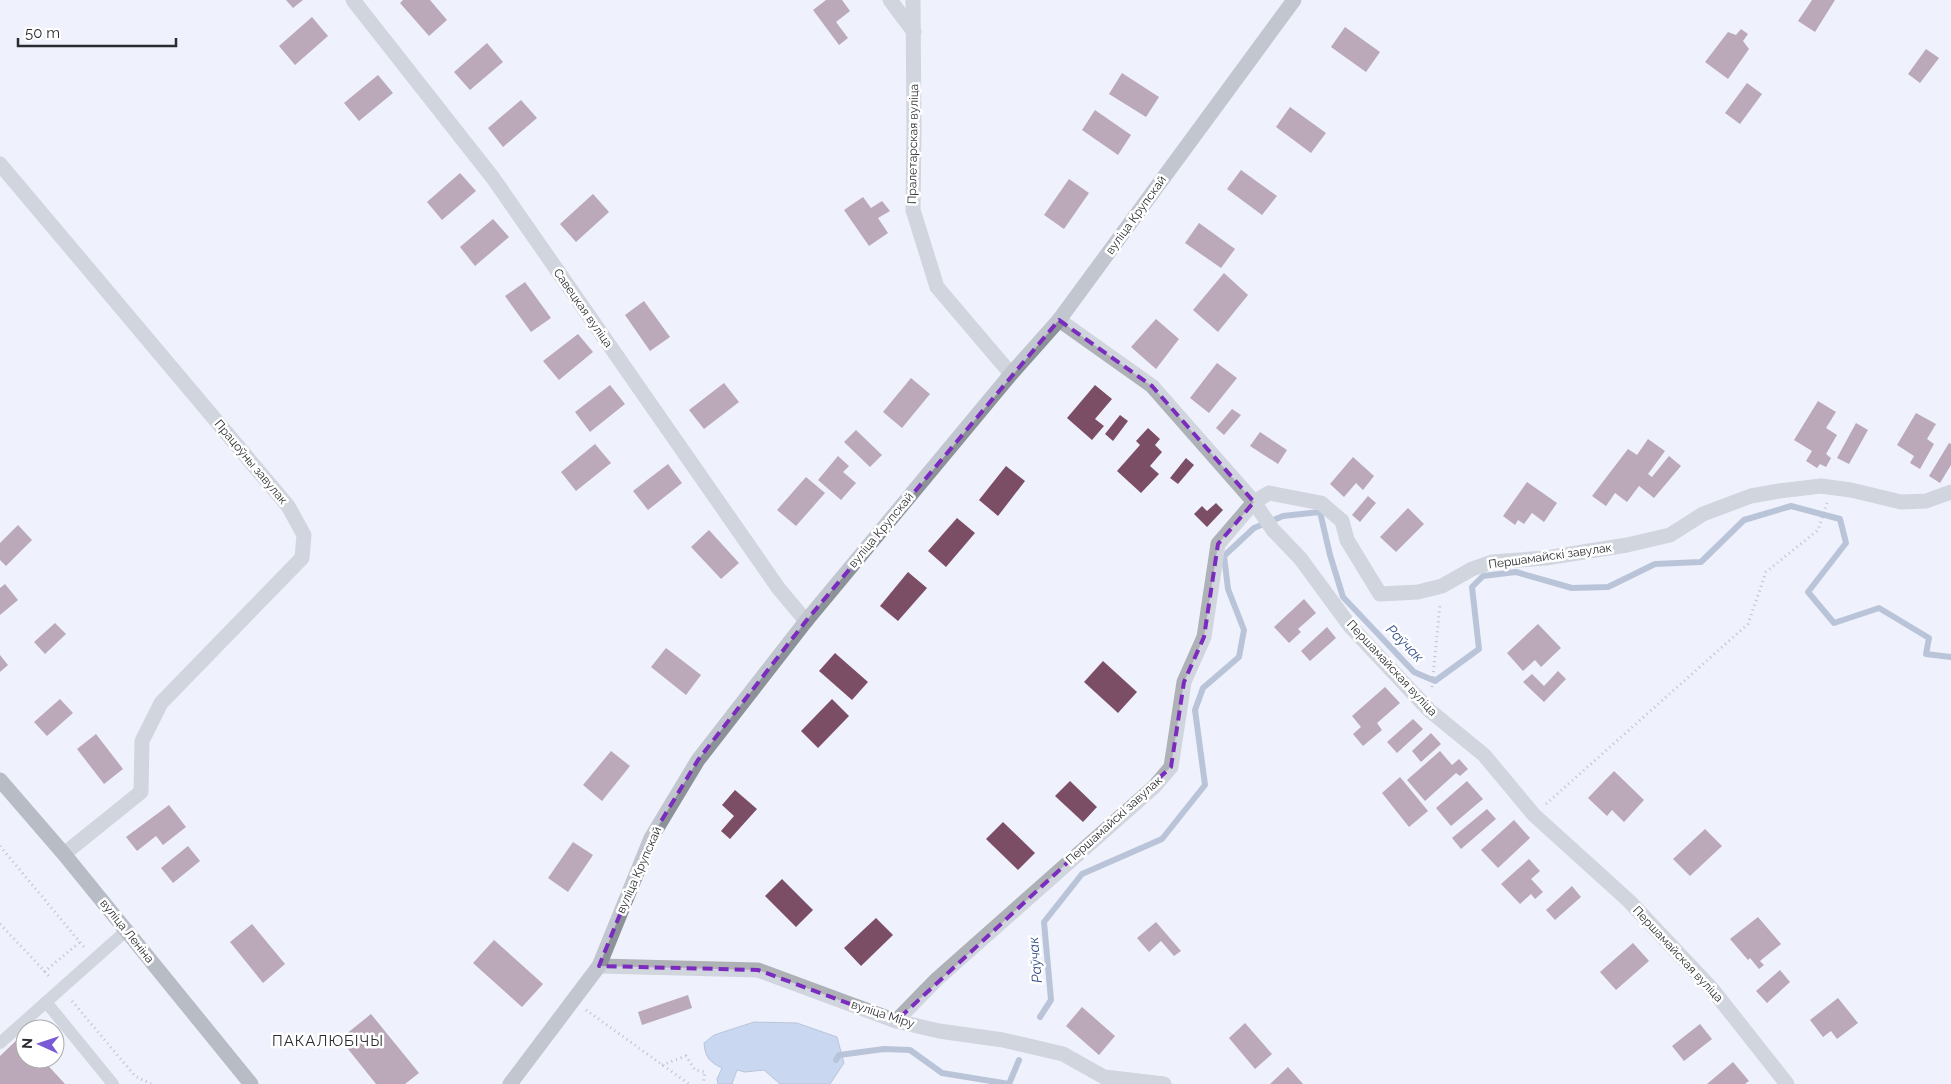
<svg xmlns="http://www.w3.org/2000/svg" width="1951" height="1084" font-family="Raleway,sans-serif">
<rect width="100%" height="100%" fill="#eff2fd"/>
<!-- water -->
<path fill="#9db6e3" stroke="#7b8dad" d="M754 1022 797 1023 837 1037 844 1063 830 1084H780L764 1070 745 1072 737 1070 732 1084H718L717 1079 722 1068C710 1062 705 1058 704 1043L714 1035Z"/>
<g fill="none" stroke-linecap="round" stroke-linejoin="round">
<!-- stream -->
<g stroke="#7b8dad" stroke-width="6">
<polyline points="1040,1017 1051,1000 1044,922 1082,874 1162,839 1205,785 1195,710 1203,688 1239,657 1244,630 1228,589 1224,556 1254,528 1283,516 1320,512 1330,555 1343,597 1414,672 1435,681 1479,649 1472,587 1483,576 1516,572 1572,588 1608,587 1655,564 1701,562 1744,520 1791,506 1840,519 1846,543 1808,592 1834,623 1879,608 1929,638 1926,654 1951,657"/>
<polyline points="836,1060 839,1055 884,1049 910,1050 942,1073 1009,1084"/>
<polyline points="1009,1084 1019,1060"/>
</g>
</g>
<!-- building -->
<g fill="#7c4e66">
<polygon points="286,0 303,0 293,8"/>
<polygon points="403,0 430,0 447,20 429,36 400,3"/>
<polygon points="826,0 842,0 850,11 836,22 848,38 839,45 813,10"/>
<polygon points="1812,0 1835,0 1815,32 1798,21"/>
<polygon points="312,17 328,36 295,65 279,46"/>
<polygon points="1345,27 1380,52 1366,72 1331,47"/>
<polygon points="1741,29 1748,34 1743,41 1749,49 1728,79 1705,62 1728,32 1736,35"/>
<polygon points="487,43 503,62 470,90 454,72"/>
<polygon points="1926,49 1939,58 1920,83 1908,74"/>
<polygon points="1122,73 1159,97 1146,117 1109,94"/>
<polygon points="378,75 393,93 359,121 344,103"/>
<polygon points="1747,83 1762,94 1740,124 1725,113"/>
<polygon points="521,100 537,118 503,147 488,128"/>
<polygon points="1290,107 1326,133 1311,153 1276,127"/>
<polygon points="1095,110 1131,135 1118,155 1082,130"/>
<polygon points="1241,170 1277,196 1262,215 1227,189"/>
<polygon points="460,173 476,191 442,220 427,202"/>
<polygon points="1069,179 1089,193 1064,229 1044,215"/>
<polygon points="593,194 609,212 576,242 560,224"/>
<polygon points="863,197 871,208 882,201 890,211 878,218 888,233 869,246 844,210"/>
<polygon points="493,219 509,237 475,266 460,247"/>
<polygon points="1199,223 1235,249 1221,268 1185,243"/>
<polygon points="1224,273 1248,295 1218,332 1193,310"/>
<polygon points="525,282 551,318 531,332 505,296"/>
<polygon points="644,301 670,337 650,351 625,315"/>
<polygon points="1156,319 1179,339 1156,369 1131,347"/>
<polygon points="578,334 593,352 559,380 543,361"/>
<polygon points="1217,363 1237,378 1209,413 1190,398"/>
<polygon points="911,378 930,394 902,428 883,412"/>
<polygon points="724,383 739,402 704,429 689,410"/>
<polygon points="610,385 625,404 590,432 575,412"/>
<polygon points="1095,385 1112,399 1095,419 1104,426 1092,440 1067,418"/>
<polygon points="1818,401 1836,412 1826,428 1837,435 1826,454 1831,458 1826,467 1820,464 1817,468 1806,461 1812,451 1794,440"/>
<polygon points="1232,409 1241,415 1224,435 1216,428"/>
<polygon points="1916,413 1936,424 1927,439 1934,444 1920,469 1910,463 1914,456 1897,445"/>
<polygon points="1120,415 1128,421 1113,441 1105,434"/>
<polygon points="1856,423 1868,430 1849,464 1837,458"/>
<polygon points="1148,428 1160,439 1155,445 1162,452 1150,466 1159,474 1141,493 1117,471 1140,445 1136,441"/>
<polygon points="856,430 882,455 870,467 844,442"/>
<polygon points="1260,432 1287,450 1278,464 1250,446"/>
<polygon points="1648,439 1665,451 1648,474 1652,477 1669,456 1681,466 1654,498 1639,486 1627,502 1615,493 1606,506 1592,496 1628,449 1637,455"/>
<polygon points="1949,443 1951,444 1951,465 1940,483 1929,476"/>
<polygon points="595,444 611,463 576,491 561,472"/>
<polygon points="838,456 849,466 843,472 856,483 841,500 818,480"/>
<polygon points="1353,457 1374,476 1363,490 1356,483 1344,497 1330,484"/>
<polygon points="1186,458 1194,465 1178,484 1170,478"/>
<polygon points="668,464 682,483 648,510 633,491"/>
<polygon points="1006,466 1025,481 998,516 979,500"/>
<polygon points="806,477 825,493 796,526 777,510"/>
<polygon points="1527,482 1557,503 1544,522 1532,513 1524,524 1518,520 1515,525 1503,516"/>
<polygon points="1368,496 1376,503 1360,522 1352,515"/>
<polygon points="1216,503 1223,510 1207,527 1194,514 1202,506 1207,511"/>
<polygon points="1408,508 1424,524 1396,552 1380,537"/>
<polygon points="957,518 975,533 946,567 928,551"/>
<polygon points="18,525 32,540 6,566 0,560 0,543"/>
<polygon points="709,530 739,563 721,579 691,547"/>
<polygon points="908,572 927,588 898,621 880,606"/>
<polygon points="5,584 18,600 0,615 0,588"/>
<polygon points="1304,599 1316,613 1298,629 1301,632 1289,643 1274,627"/>
<polygon points="55,623 66,634 45,654 34,642"/>
<polygon points="1538,624 1561,648 1541,667 1535,660 1523,671 1507,653"/>
<polygon points="1327,627 1336,638 1310,661 1301,651"/>
<polygon points="666,648 701,675 686,695 651,667"/>
<polygon points="835,653 868,682 852,700 819,671"/>
<polygon points="0,655 8,665 0,672"/>
<polygon points="1103,661 1137,692 1118,713 1084,682"/>
<polygon points="1558,671 1566,679 1544,702 1523,682 1532,674 1544,686"/>
<polygon points="1385,687 1400,703 1377,723 1382,730 1363,746 1353,734 1361,727 1352,716"/>
<polygon points="60,699 73,713 47,736 34,722"/>
<polygon points="832,699 849,716 818,748 801,731"/>
<polygon points="1413,719 1423,729 1397,753 1387,742"/>
<polygon points="1431,733 1441,744 1421,762 1412,751"/>
<polygon points="96,734 123,769 104,784 77,749"/>
<polygon points="611,751 630,766 602,801 583,785"/>
<polygon points="1440,751 1452,765 1459,759 1468,769 1460,776 1456,773 1425,801 1407,780"/>
<polygon points="1614,771 1644,800 1624,822 1612,810 1607,816 1588,798"/>
<polygon points="1400,777 1428,811 1409,827 1382,793"/>
<polygon points="1070,781 1097,807 1083,822 1055,796"/>
<polygon points="1467,781 1483,799 1451,826 1436,808"/>
<polygon points="735,790 757,809 730,839 721,831 734,816 722,805"/>
<polygon points="169,805 186,827 163,845 156,836 137,851 126,837"/>
<polygon points="1487,809 1496,819 1461,849 1452,838"/>
<polygon points="1514,820 1530,838 1498,868 1481,850"/>
<polygon points="1003,822 1035,853 1018,870 986,839"/>
<polygon points="1705,829 1722,846 1690,876 1673,859"/>
<polygon points="573,842 593,855 568,892 548,878"/>
<polygon points="188,846 200,861 173,883 161,868"/>
<polygon points="1529,859 1540,871 1531,879 1543,892 1535,899 1531,894 1520,904 1501,884"/>
<polygon points="782,879 813,910 796,927 765,896"/>
<polygon points="1572,886 1581,897 1555,920 1546,910"/>
<polygon points="1758,917 1781,944 1760,961 1764,965 1759,969 1750,958 1748,960 1730,939"/>
<polygon points="876,918 893,935 861,966 844,948"/>
<polygon points="1156,922 1181,951 1174,956 1161,941 1149,952 1137,938"/>
<polygon points="252,924 285,964 263,983 230,942"/>
<polygon points="494,940 543,984 522,1007 473,963"/>
<polygon points="1633,943 1649,961 1616,990 1600,972"/>
<polygon points="1780,970 1790,982 1767,1003 1756,991"/>
<polygon points="688,995 692,1008 642,1025 638,1012"/>
<polygon points="1838,998 1858,1023 1837,1039 1831,1031 1823,1037 1810,1020"/>
<polygon points="1082,1007 1115,1036 1099,1055 1066,1026"/>
<polygon points="371,1014 419,1073 405,1084 376,1084 340,1039"/>
<polygon points="1245,1023 1272,1054 1255,1069 1229,1038"/>
<polygon points="1700,1024 1712,1039 1684,1061 1672,1046"/>
<polygon points="21,1036 25,1040 25,1059 42,1059 65,1084 0,1084 0,1056"/>
<polygon points="1733,1062 1749,1081 1745,1084 1707,1084"/>
<polygon points="1288,1067 1303,1084 1270,1084"/>
</g>
<g fill="none" stroke-linecap="round" stroke-linejoin="round">
<!-- path -->
<g stroke="#85878e" stroke-width="3" stroke-dasharray="1 4" stroke-linecap="butt">
<polyline points="1432,687 1440,604"/>
<polyline points="1546,804 1748,624 1766,572 1818,530 1827,503"/>
<polyline points="0,846 84,947"/>
<polyline points="0,924 51,978"/>
<polyline points="44,972 80,942"/>
<polyline points="72,1001 135,1076 151,1084"/>
<polyline points="586,1010 689,1084"/>
<polyline points="662,1065 686,1056 695,1070 705,1072 703,1084"/>
</g>
<!-- lane -->
<g stroke="#aeb1b5" stroke-width="12">
<polyline points="46,1002 113,1084"/>
<polyline points="0,1043 127,930"/>
</g>
<!-- street -->
<g stroke="#aeb1b5" stroke-width="15">
<polyline points="353,0 493,178 779,589 806,621"/>
<polyline points="890,0 914,32"/>
<polyline points="913,0 914,129 913,210 937,287 1011,374"/>
<polyline points="0,164 288,506 304,535 302,558 161,703 142,741 141,792 64,854"/>
<polyline points="1059,320 1152,386 1254,502 1273,530 1300,558 1350,626 1429,710 1484,755 1534,815 1629,901 1712,989 1787,1084"/>
<polyline points="599,966 758,970 896,1021 939,1031 1003,1040 1063,1054 1104,1077 1164,1084"/>
<polyline points="896,1021 937,979 1154,787 1171,767 1184,682 1204,637 1218,544 1254,502 1269,493 1321,503 1342,521 1347,540 1380,594 1418,592 1442,586 1472,569 1492,562 1546,558 1627,545 1670,535 1703,514 1751,496 1779,491 1821,486 1851,490 1901,502 1926,501 1951,492"/>
</g>
<!-- secondary -->
<polyline stroke="#8c9297" stroke-width="15" points="510,1084 599,966 651,838 698,760 806,621 1011,374 1059,320 1294,0"/>
<!-- primary -->
<polyline stroke="#757b82" stroke-width="15" points="0,780 64,854 251,1084"/>
</g>
<!-- marked area -->
<path d="M0 0H1951V1084H0ZM1059 320 1152 386 1254 502 1218 544 1204 637 1184 682 1171 767 896 1021 758 970 599 966 651 838 698 760 806 621Z" fill="#eff2fd" fill-opacity=".55" fill-rule="evenodd"/>
<path fill="none" stroke="#7b2cbf" stroke-width="4" stroke-dasharray="10 6" stroke-linejoin="round" d="M1059 320 1152 386 1254 502 1218 544 1204 637 1184 682 1171 767 896 1021 758 970 599 966 651 838 698 760 806 621Z"/>
<g text-anchor="middle" dominant-baseline="central" stroke-width="5" stroke-linejoin="round" paint-order="stroke">
<!-- street labels -->
<g font-size="12" fill="#2b2c30" stroke="#fff">
<text transform="translate(913 144) rotate(-89)">Пралетарская вуліца</text>
<text transform="translate(1136 215) rotate(-54)">вуліца Крупскай</text>
<text transform="translate(583 308) rotate(55)">Савецкая вуліца</text>
<text transform="translate(251 462) rotate(50)">Працоўны завулак</text>
<text transform="translate(881 530) rotate(-50)">вуліца Крупскай</text>
<text transform="translate(1550 556) rotate(-8)">Першамайскі завулак</text>
<text transform="translate(1392 668) rotate(47)">Першамайская вуліца</text>
<text transform="translate(1114 820) rotate(-42)">Першамайскі завулак</text>
<text transform="translate(639 870) rotate(-66)">вуліца Крупскай</text>
<text transform="translate(127 931) rotate(51)">вуліца Леніна</text>
<text transform="translate(1678 954) rotate(47)">Першамайская вуліца</text>
<text transform="translate(883 1014) rotate(18)">вуліца Міру</text>
</g>
<!-- water labels -->
<g font-size="14" font-style="italic" fill="#304e87" stroke="#fff">
<text transform="translate(1405 643) rotate(45)">Раўчак</text>
<text transform="translate(1035 960) rotate(-95)">Раўчак</text>
</g>
<!-- quarter labels -->
<g font-size="15" letter-spacing="1" fill="#2b2c30" stroke="#fff">
<text x="328" y="1041">ПАКАЛЮБІЧЫ</text>
</g>
</g>
<!-- north arrow -->
<g transform="translate(40 1044) rotate(273)"><circle r="24" fill="#ffffff" stroke="#aaabac"/>
<path d="M0-4L9 19L0 12L-9 19Z" fill="#7b5bd5"/>
<text y="-8" font-size="14" font-weight="bold" text-anchor="middle" fill="#2b2c30">N</text>
</g>
<!-- scale -->
<path d="M18 38v8h158v-8" fill="none" stroke="#2b2c30" stroke-width="2.5"/>
<text x="25" y="38" font-size="15" fill="#2b2c30" stroke="#ffffff" stroke-width="4" paint-order="stroke">50 m</text>
</svg>
